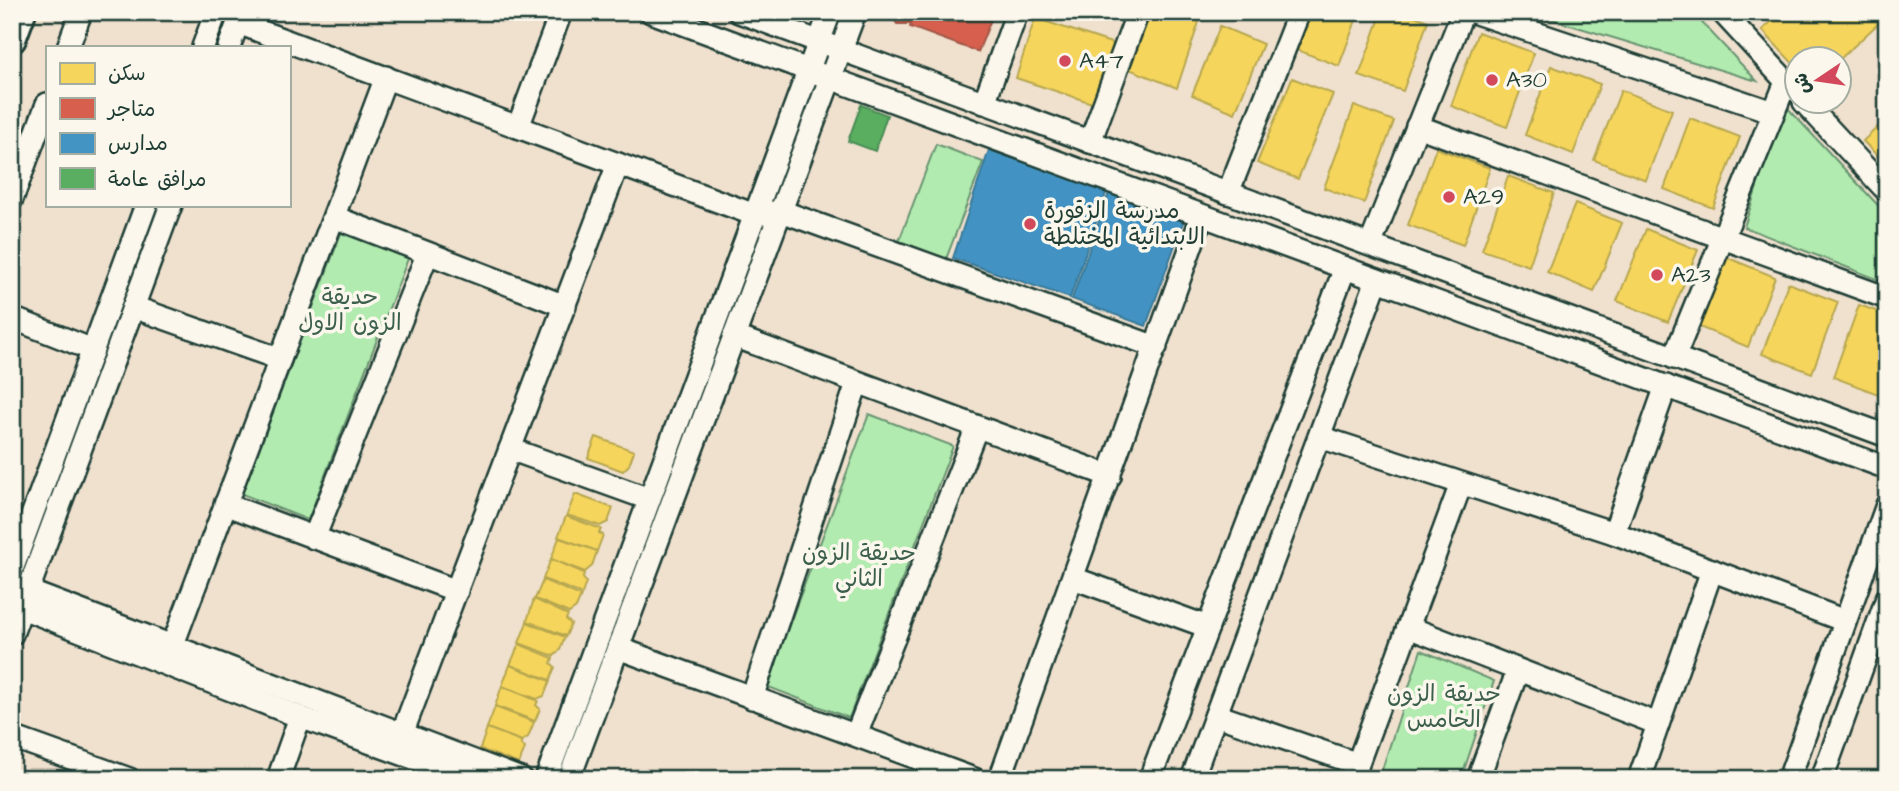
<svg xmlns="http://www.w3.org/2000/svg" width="1899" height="791" font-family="'Architects Daughter','Playpen Sans Arabic',sans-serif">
<rect width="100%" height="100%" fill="#f0e0ce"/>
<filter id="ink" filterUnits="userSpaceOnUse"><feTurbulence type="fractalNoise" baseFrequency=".0143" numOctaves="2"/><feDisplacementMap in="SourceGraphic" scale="14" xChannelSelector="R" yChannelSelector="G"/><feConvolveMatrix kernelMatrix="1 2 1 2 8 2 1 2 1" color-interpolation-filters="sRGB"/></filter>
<g filter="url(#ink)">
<!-- green -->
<g fill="#b2ebaf" stroke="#689472" stroke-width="2">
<polygon points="1527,12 1692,12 1757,81"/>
<polygon points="1784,104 1887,215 1887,283 1744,227"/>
<polygon points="936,144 983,162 946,259 899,241"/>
<polygon points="342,231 409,256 308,520 242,494"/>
<polygon points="869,414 953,446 849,718 766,686"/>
<polygon points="1421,650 1494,681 1461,779 1379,779"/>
</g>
<!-- homes -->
<g fill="#f6d55c" stroke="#b6a750" stroke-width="2">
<polygon points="1151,12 1179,12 1200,19 1177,88 1129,69"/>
<polygon points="1311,12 1359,12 1339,66 1297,50"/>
<polygon points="1382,12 1404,12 1428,21 1403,91 1359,76"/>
<polygon points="1782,12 1872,12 1881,21 1839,60 1798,60 1798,69 1762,30"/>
<polygon points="1035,18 1114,44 1095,104 1016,78"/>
<polygon points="1220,26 1263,44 1235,113 1192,95"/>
<polygon points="1478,32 1534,53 1507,127 1451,106"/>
<polygon points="1551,66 1600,84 1573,154 1525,135"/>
<polygon points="1292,78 1333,94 1298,179 1257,163"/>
<polygon points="1621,90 1672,110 1646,180 1594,160"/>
<polygon points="1354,106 1394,121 1364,203 1324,188"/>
<polygon points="1690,118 1740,137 1713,208 1664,189"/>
<polygon points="1887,118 1887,166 1863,141"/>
<polygon points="1436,148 1490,168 1463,245 1408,225"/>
<polygon points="1508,176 1554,193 1529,266 1482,250"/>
<polygon points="1575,204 1622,223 1594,292 1547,272"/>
<polygon points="1646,229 1698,250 1668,322 1617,301"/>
<polygon points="1726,257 1775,277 1748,347 1699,327"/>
<polygon points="1788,283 1838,302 1812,373 1762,354"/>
<polygon points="1859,305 1887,315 1887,369 1878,394 1833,377"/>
<polygon points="596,437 634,451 629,465 623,471 588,458"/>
<polygon points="575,494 613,508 608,522 600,526 567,515"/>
<polygon points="566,516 601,529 599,533 603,535 597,551 558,537"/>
<polygon points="559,538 597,551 592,566 585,572 551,559"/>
<polygon points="551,559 584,573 583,578 586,582 582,594 543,579"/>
<polygon points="543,580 581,596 576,608 569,613 535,599"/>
<polygon points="534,599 568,615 566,619 571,624 566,636 527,621"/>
<polygon points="527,622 565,637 560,650 554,656 519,643"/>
<polygon points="519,644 553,658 551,663 555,667 550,680 510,665"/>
<polygon points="510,665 550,681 544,696 537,699 502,686"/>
<polygon points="502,686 538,701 536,705 540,709 535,721 495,706"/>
<polygon points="495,707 534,722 528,737 522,741 487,728"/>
<polygon points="487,728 521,741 521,745 525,748 519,764 480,749"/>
</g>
<!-- shops -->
<polygon fill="#d6604d" stroke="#9f5646" stroke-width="2" points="994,12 978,52 910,27 911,24 897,24 890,13"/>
<!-- schools -->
<g fill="#4393c3" stroke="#387998" stroke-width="2">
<polygon points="989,150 1107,190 1070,298 953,258"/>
<polygon points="1110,190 1185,217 1146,326 1072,299"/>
</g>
<!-- public -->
<polygon fill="#5aae61" stroke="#488c54" stroke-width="2" points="861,105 887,115 875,151 848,141"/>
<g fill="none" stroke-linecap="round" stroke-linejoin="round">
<defs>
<g id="minor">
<polyline points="651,12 1887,468"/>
<polyline points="739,12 1887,436"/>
<polyline points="1473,12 1773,112"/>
<polyline points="1722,12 1794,90"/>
<polyline points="238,23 755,215 781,211 1156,347"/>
<polyline points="68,47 81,12"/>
<polyline points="203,47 216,12"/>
<polyline points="229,47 242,12"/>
<polyline points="1804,102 1887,191"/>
<polyline points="984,103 1017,12"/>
<polyline points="1417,126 1887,298"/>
<polyline points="518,127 561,12"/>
<polyline points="1090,142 1138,12"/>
<polyline points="1228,193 1299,12"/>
<polyline points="12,199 47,104"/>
<polyline points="334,217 565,306"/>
<polyline points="1371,243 1463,12"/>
<polyline points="133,307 280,359"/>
<polyline points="12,318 93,350"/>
<polyline points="734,336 1110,476"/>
<polyline points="1674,358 1786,82"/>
<polyline points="1320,437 1614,533 1845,621"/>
<polyline points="510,449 649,499"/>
<polyline points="225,504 457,591"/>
<polyline points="1614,533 1666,386"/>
<polyline points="314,538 427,255"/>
<polyline points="12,570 146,205"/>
<polyline points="1073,578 1208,627"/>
<polyline points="28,591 521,779"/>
<polyline points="22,608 300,717 471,779"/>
<polyline points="1408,627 1658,724"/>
<polyline points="12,634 171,205"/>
<polyline points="172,647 386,77"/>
<polyline points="618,648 974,779"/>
<polyline points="752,698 857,383"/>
<polyline points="1216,715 1358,764"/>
<polyline points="402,734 618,164"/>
<polyline points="856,735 977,427"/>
<polyline points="12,737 129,779"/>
<polyline points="278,779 300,717"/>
<polyline points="546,779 830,12"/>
<polyline points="569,779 855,12"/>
<polyline points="1000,779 1202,216"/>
<polyline points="1150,779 1345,268"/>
<polyline points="1192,779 1377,280"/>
<polyline points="1352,779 1461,484"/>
<polyline points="1478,779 1518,670"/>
<polyline points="1639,779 1712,570"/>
<polyline points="1789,779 1887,505"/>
<polyline points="1822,779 1887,598"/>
</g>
<polyline id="major" points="12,39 22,12"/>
</defs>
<!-- minor casing -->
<use href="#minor" stroke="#1f3d34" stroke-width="26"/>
<!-- major casing -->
<use href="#major" stroke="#1f3d34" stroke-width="32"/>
<!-- minor -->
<use href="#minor" stroke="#fbf7ec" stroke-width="21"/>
<!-- major -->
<use href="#major" stroke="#fbf7ec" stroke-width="26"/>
</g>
</g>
<!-- markers -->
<g fill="#d1495b" stroke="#fbf7ec" stroke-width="2.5">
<circle cx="1065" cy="61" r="7"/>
<circle cx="1492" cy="80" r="7"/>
<circle cx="1449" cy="197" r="7"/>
<circle cx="1030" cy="224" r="7"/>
<circle cx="1657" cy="275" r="7"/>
</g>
<g text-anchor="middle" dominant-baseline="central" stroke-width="7" stroke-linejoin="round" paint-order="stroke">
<!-- poi labels -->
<g font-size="23" fill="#1f3d34" stroke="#fbf7ec" text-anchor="start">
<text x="1079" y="61">A47</text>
<text x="1506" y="80">A30</text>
<text x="1463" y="197">A29</text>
<text x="1044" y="211">مدرسة الزقورة<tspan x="1044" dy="26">الابتدائية المختلطة</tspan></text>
<text x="1671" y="275">A23</text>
</g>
<!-- park labels -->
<g font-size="23" fill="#3c604d" stroke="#fbf7ec">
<text x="350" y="297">حديقة<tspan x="350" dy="26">الزون الاول</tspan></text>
<text x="859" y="553">حديقة الزون<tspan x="859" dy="26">الثاني</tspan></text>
<text x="1444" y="694">حديقة الزون<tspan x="1444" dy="26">الخامس</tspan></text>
</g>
</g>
<!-- margin -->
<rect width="1899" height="791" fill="none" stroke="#fbf7ec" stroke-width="42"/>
<rect x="21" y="21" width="1857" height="749" fill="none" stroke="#1f3d34" stroke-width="2.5" filter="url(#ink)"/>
<!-- legend -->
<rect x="46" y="46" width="245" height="161" fill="#fbf7ec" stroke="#a3ada2" stroke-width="2"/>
<rect x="60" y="63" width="35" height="21" fill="#f6d55c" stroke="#a3ada2" stroke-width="2"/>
<text x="108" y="80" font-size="21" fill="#1f3d34">سكن</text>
<rect x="60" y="98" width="35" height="21" fill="#d6604d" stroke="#a3ada2" stroke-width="2"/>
<text x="108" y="116" font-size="21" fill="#1f3d34">متاجر</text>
<rect x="60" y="133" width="35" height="21" fill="#4393c3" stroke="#a3ada2" stroke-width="2"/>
<text x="108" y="150" font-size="21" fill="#1f3d34">مدارس</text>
<rect x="60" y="168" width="35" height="21" fill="#5aae61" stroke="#a3ada2" stroke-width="2"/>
<text x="108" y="186" font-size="21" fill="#1f3d34">مرافق عامة</text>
<!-- north arrow -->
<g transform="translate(1818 80) rotate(257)"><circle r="33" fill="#fbf7ec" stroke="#a3ada2" stroke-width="2"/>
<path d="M0-5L12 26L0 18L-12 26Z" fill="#d1495b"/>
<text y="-10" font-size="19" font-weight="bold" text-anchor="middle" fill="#1f3d34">ش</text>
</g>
</svg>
